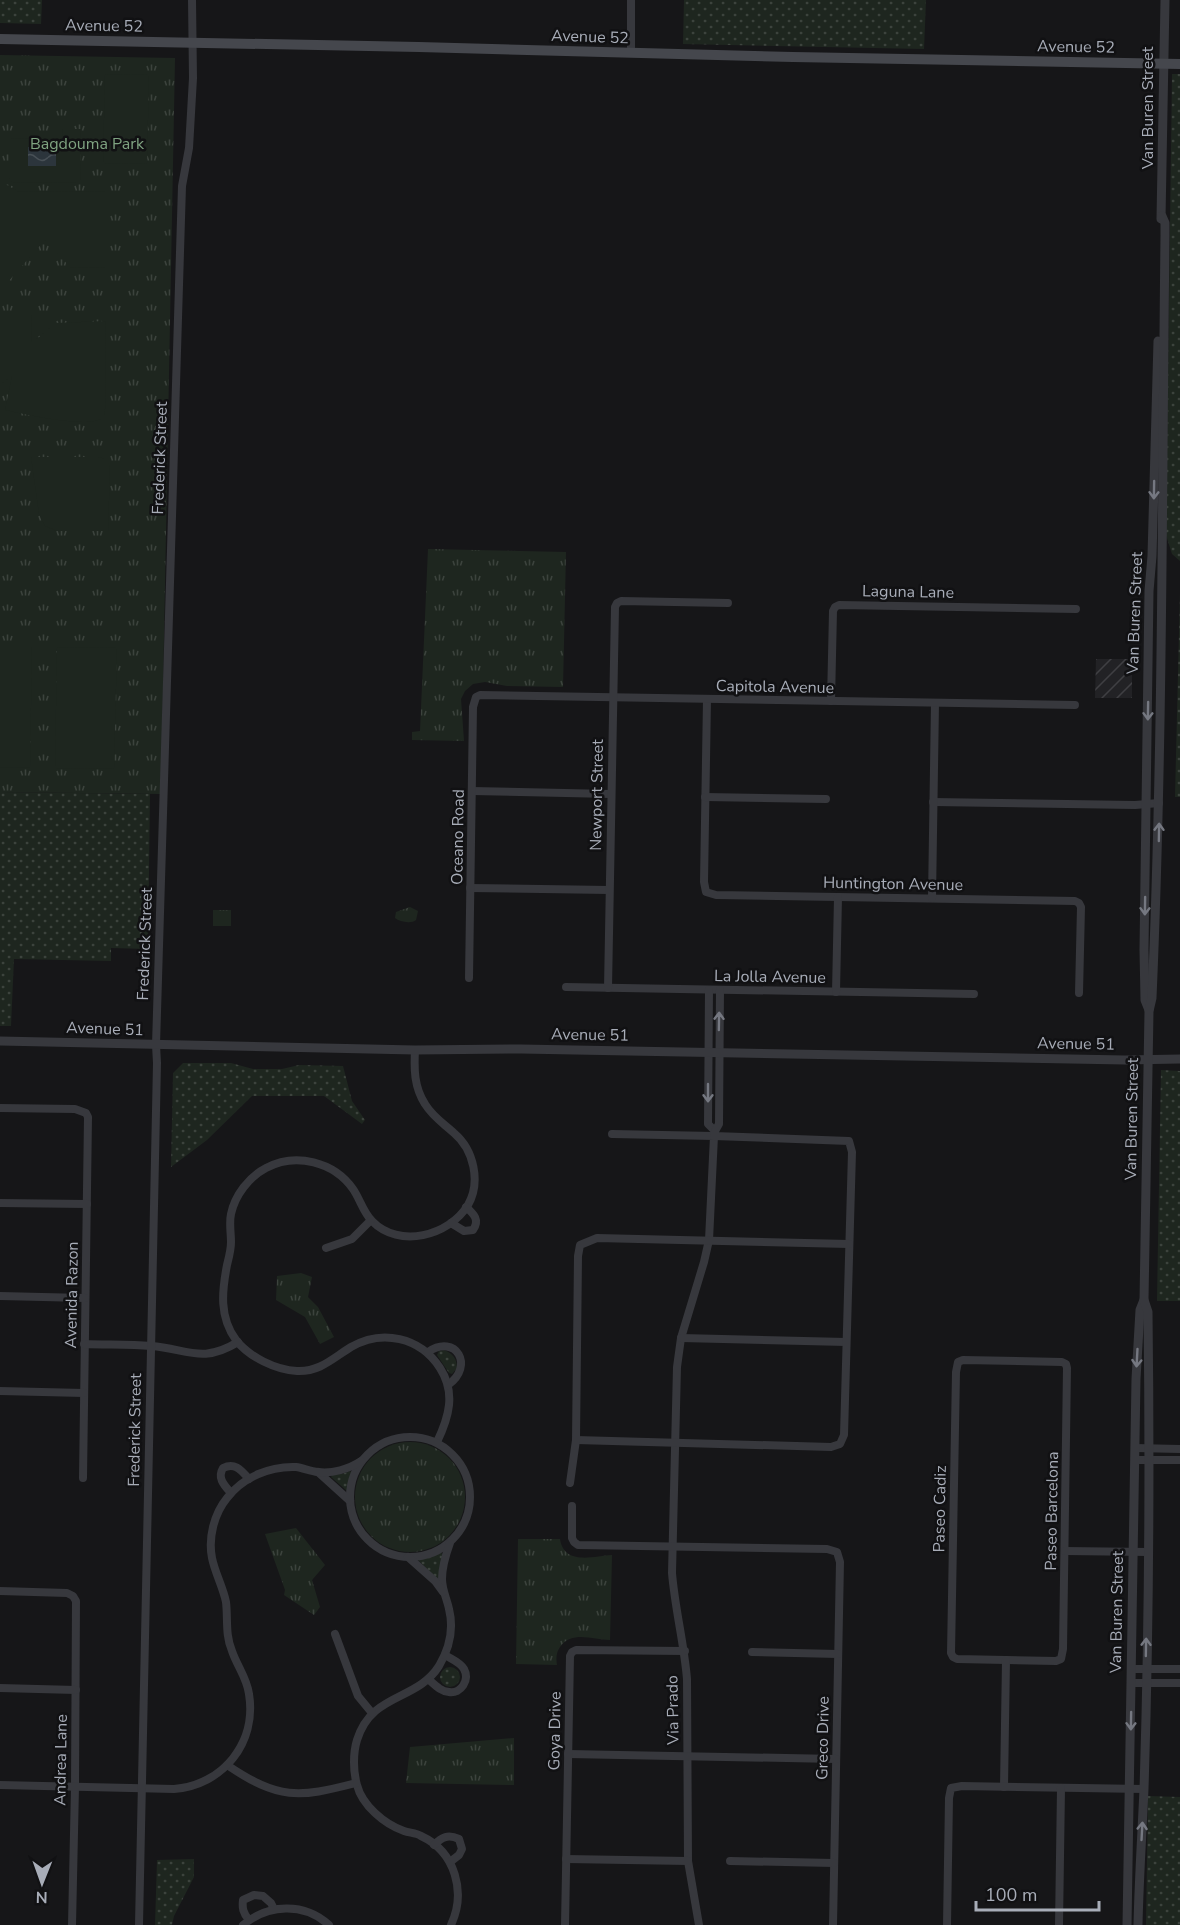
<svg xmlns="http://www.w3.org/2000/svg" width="1180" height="1925" font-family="'Nunito Sans',sans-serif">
<defs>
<pattern id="industrial-furrows" width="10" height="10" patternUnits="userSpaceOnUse" patternTransform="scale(1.5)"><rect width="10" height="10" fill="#222225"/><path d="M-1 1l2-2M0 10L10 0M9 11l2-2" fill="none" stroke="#3f3f43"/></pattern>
<pattern id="grass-dots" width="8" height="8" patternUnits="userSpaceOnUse" patternTransform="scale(1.5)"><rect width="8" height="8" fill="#1e261f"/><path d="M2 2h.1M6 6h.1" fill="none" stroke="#3c433d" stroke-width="1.8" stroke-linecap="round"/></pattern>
<pattern id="park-tufts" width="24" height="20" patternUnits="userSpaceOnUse" patternTransform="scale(1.5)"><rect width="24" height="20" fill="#1e261f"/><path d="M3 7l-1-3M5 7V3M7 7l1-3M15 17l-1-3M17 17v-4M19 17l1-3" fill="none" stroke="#3c433d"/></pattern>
<pattern id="water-waves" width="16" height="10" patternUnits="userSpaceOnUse" patternTransform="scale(1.5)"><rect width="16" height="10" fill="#2c353c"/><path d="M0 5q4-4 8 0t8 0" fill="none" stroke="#485056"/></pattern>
</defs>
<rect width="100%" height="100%" fill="#161618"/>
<!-- industrial -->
<polygon fill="url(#industrial-furrows)" points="1096,659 1132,659 1132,698 1095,698"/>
<!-- grass -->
<g fill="url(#grass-dots)">
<polygon points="0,0 42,0 41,24 0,23"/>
<polygon points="684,0 926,0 924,49 683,44"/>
<polygon points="1172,74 1180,74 1180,561 1172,554 1166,535"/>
<polygon points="1180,593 1180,797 1175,797"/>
<polygon points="0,792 150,794 148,949 111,948 111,961 14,959 11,1026 0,1026"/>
<polygon points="183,1063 231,1063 253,1069 282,1069 299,1065 343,1066 352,1101 365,1120 362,1124 324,1096 252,1096 207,1140 171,1167 173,1073"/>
<polygon points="1161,1070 1180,1071 1180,1301 1157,1301"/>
<path d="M444 1350C452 1353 457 1358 457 1368L452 1374 449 1373 437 1355 439 1351Z"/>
<polygon points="350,1471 353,1474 347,1491 331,1477 333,1474 342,1474"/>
<polygon points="440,1551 443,1555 439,1578 436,1578 419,1561 419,1559 429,1557"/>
<circle cx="450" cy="1677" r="10"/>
<polygon points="1148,1796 1180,1797 1180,1925 1146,1925"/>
<polygon points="194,1859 194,1877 174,1916 172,1925 155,1925 157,1860"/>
</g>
<!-- park -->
<g fill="url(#park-tufts)">
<polygon points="0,55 175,58 161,794 0,792"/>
<polygon points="428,549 566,552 563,687 507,686 485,682 473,684 465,691 461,699 464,741 412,740 412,732 420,731"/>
<path d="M410 907 418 911 416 920C411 924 400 922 395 918L396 912Z"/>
<rect x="213" y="910" width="18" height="16"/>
<polygon points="301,1273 312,1277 308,1297 318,1307 334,1337 320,1344 305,1317 276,1300 277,1276"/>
<circle cx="410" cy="1497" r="55"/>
<polygon points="296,1528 325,1565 312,1580 320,1607 314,1615 284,1595 285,1590 265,1534"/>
<path d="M518 1539H560C564 1566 594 1556 612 1555L610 1640C594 1640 572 1630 560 1647 556 1653 556 1658 557 1665L516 1664Z"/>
<polygon points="514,1738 514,1785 406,1783 410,1747"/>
</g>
<!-- pitch -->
<g fill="#1e261f">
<polygon points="105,74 149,75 147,164 103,163"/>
<polygon points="63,129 81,129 80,180 76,183 12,182 9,178 9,138 62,139"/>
<polygon points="0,185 7,185 17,191 106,192 106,267 71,268 45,240 6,284 0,284"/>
<path d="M0 315H31L32 343 56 323 106 321 105 409C105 413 105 415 102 418 89 429 23 414 5 410L12 376 0 385Z"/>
<path d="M31 457H98C106 458 110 463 110 471L108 531H57L45 526 39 514Z"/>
<polygon points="0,646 32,646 30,768 0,767"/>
<polygon points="57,647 117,648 114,769 55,768"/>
</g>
<!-- water -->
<polygon fill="url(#water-waves)" points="51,144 56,144 56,166 28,166 28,147 50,148"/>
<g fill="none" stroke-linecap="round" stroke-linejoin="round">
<!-- minor -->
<g stroke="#37383d" stroke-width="8">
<polyline points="631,0 631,53"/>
<polyline points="707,699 704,882 706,892 716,895 1075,901 1079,903 1081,907 1079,993"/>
<polyline points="831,701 833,611 835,607 839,605 1076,609"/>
<polyline points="472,791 611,794"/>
<polyline points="705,797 826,799"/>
<polyline points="933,802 1135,805 1159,803"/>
<polyline points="470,888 609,890"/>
<polyline points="932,898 935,703"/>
<polyline points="469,978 473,707 476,697 480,695 1075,705"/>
<polyline points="566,987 974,994"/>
<polyline points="608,988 615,607 617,603 621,601 728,603"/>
<polyline points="709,990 708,1124 715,1131"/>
<polyline points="836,992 838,897"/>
<path d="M415 1050C414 1069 414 1087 425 1104 433 1117 443 1123 454 1133 474 1150 481 1182 468 1205 449 1236 399 1249 372 1221 363 1212 360 1199 353 1189 334 1162 296 1152 266 1168 249 1177 235 1195 231 1214 229 1223 231 1233 231 1242 231 1250 229 1257 227 1265 222 1291 219 1317 236 1340 249 1357 276 1370 297 1371 320 1372 333 1358 351 1347 382 1329 420 1337 440 1368 456 1393 449 1417 437 1442"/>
<polyline points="0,1108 75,1109 86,1113 88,1117 83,1478"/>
<path d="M612 1134 714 1136 709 1240 704 1262 681 1338 677 1367 672 1573C675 1609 684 1643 687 1679L688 1861 699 1925"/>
<polyline points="0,1203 87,1204"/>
<path d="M451 1223 464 1231 473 1230C480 1220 474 1214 466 1207"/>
<polyline points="326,1248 352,1239 371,1220"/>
<polyline points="0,1296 85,1298"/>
<polyline points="681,1338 846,1342"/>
<path d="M84 1344C106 1345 129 1344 151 1346 188 1349 202 1364 238 1342"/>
<path d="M428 1352C456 1333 475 1366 448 1385"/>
<polygon points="963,1360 1062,1362 1066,1364 1067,1368 1063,1649 1061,1659 1056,1661 957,1659 953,1657 951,1653 956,1372 958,1362"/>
<polyline points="0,1391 84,1393"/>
<circle cx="410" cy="1497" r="60"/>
<polyline points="576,1440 831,1447 840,1444 844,1435 852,1152 849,1141 714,1136 715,1131 719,1124 720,990"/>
<polyline points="1135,1448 1180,1449"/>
<polyline points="1135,1460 1180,1460"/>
<polyline points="318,1472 350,1501"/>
<polyline points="570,1483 576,1440 578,1256 580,1245 597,1238 849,1244"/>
<path d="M231 1493C224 1485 217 1478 223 1468 235 1462 241 1470 249 1479"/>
<polyline points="572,1506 572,1538 574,1542 578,1545 827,1549 837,1552 840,1562 833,1925"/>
<path d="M450 1543C446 1554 442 1567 442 1579 442 1590 447 1599 449 1609 454 1629 449 1649 439 1666 416 1702 372 1692 357 1740 353 1753 353 1771 357 1785 362 1805 384 1824 404 1831 410 1833 416 1833 421 1836 456 1852 466 1893 451 1925"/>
<polyline points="1065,1551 1148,1552"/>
<polyline points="408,1557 435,1581 443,1592"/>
<polyline points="0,1591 67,1593 73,1596 76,1601 75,1787 72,1925"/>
<polyline points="335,1634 358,1696 372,1713"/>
<polyline points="752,1652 838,1654"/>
<polyline points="1131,1669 1180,1669"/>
<path d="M428 1679C435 1685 440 1691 449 1692 461 1694 470 1680 464 1669 460 1662 451 1659 445 1655"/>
<polyline points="1131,1683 1180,1683"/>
<polyline points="0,1688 76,1690"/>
<polyline points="568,1754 836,1759"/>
<path d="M227 1765C279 1800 298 1798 356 1783"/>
<path d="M0 1785 174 1789C223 1785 257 1743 249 1694 247 1678 237 1666 232 1651 225 1635 228 1618 226 1602 223 1587 215 1573 212 1558 208 1538 214 1514 227 1498 243 1477 270 1466 296 1467 303 1468 310 1471 318 1472 332 1474 349 1469 361 1461"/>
<polyline points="1004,1787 1006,1660"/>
<path d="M434 1845C442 1837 448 1834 459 1839L462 1849 459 1855 450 1862"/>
<polyline points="566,1859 688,1861"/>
<polyline points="730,1861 834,1863"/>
<path d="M249 1920C243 1913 242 1908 243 1900L254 1895 263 1896 271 1903 274 1909"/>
<polyline points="139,1925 157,1063 156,1045 182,186 189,148 193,78 192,0"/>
<path d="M243 1925C268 1904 304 1902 329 1925"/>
<polyline points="565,1925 570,1656 572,1652 576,1650 685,1651"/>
<polyline points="947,1925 949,1798 951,1788 962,1786 1144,1789"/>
<polyline points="1059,1925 1061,1788"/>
</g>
<!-- tertiary -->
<g stroke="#37383d" stroke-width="9">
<polyline points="1161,219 1165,0"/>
<polyline points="1149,1010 1145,1000 1144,950 1149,591 1152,556 1158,341"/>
<polyline points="0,1041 415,1050 521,1049 1125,1060 1180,1059"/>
<polyline points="1127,1925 1136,1379 1140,1310 1144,1300"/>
<path d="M1138 1925C1139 1879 1142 1834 1144 1789 1149 1630 1150 1471 1148 1312L1144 1300 1149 1011 1152 998C1163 744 1162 489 1165 235V223L1162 216"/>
</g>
<!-- secondary -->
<polyline stroke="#45474d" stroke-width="10" points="0,39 419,47 793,57 1180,64"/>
</g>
<!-- one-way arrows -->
<defs><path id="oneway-shaft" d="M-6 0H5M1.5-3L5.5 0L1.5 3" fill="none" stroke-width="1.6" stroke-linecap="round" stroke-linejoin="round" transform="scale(1.5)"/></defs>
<g stroke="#757881">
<use href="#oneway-shaft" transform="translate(1154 490) rotate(91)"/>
<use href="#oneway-shaft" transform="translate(1148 711) rotate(91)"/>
<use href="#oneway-shaft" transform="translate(1159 832) rotate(-89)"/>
<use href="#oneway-shaft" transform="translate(1145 906) rotate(91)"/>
<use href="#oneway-shaft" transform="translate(719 1021) rotate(-89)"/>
<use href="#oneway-shaft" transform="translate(708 1093) rotate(90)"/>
<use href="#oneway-shaft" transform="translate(1137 1358) rotate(93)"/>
<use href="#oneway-shaft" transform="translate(1146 1647) rotate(-89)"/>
<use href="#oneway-shaft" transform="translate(1131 1721) rotate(91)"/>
<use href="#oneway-shaft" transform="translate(1142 1831) rotate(-87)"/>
</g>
<g text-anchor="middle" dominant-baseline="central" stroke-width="5" stroke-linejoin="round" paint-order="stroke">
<!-- street labels -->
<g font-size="16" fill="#a8adb8" stroke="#111113">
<text transform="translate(104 26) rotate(1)">Avenue 52</text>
<text transform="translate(590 37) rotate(2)">Avenue 52</text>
<text transform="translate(1076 47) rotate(1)">Avenue 52</text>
<text transform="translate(1148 108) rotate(-90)">Van Buren Street</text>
<text transform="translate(160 458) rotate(-88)">Frederick Street</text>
<text transform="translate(908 592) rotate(1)">Laguna Lane</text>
<text transform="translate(1135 613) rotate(-88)">Van Buren Street</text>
<text transform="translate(775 687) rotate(1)">Capitola Avenue</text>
<text transform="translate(597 795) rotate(-89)">Newport Street</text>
<text transform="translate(458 837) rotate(-89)">Oceano Road</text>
<text transform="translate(893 884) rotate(1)">Huntington Avenue</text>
<text transform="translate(145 944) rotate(-88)">Frederick Street</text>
<text transform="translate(770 977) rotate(1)">La Jolla Avenue</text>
<text transform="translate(105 1029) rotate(2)">Avenue 51</text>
<text transform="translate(590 1035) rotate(1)">Avenue 51</text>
<text transform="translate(1076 1044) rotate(1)">Avenue 51</text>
<text transform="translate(1132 1119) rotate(-89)">Van Buren Street</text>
<text transform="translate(72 1295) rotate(-89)">Avenida Razon</text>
<text transform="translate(135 1430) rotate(-89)">Frederick Street</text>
<text transform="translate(940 1509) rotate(-89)">Paseo Cadiz</text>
<text transform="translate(1052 1511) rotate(-89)">Paseo Barcelona</text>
<text transform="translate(1117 1612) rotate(-89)">Van Buren Street</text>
<text transform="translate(673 1710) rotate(-91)">Via Prado</text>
<text transform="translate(555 1731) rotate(-89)">Goya Drive</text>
<text transform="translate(823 1738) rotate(-89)">Greco Drive</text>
<text transform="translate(61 1760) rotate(-89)">Andrea Lane</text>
</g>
<!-- park labels -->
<g font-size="16" fill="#7fa381" stroke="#111113">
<text x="87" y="144">Bagdouma Park</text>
</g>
</g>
<!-- north arrow -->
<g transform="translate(42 1883) rotate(181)" stroke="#111113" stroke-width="4.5" paint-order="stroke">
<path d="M0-4.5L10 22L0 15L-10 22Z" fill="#a8adb8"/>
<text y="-9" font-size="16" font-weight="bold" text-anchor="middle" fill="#a8adb8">N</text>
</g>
<!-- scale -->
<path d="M976 1901v9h123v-9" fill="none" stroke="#a8adb8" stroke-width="3"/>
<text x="985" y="1901" font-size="18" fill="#a8adb8" stroke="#111113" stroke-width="4.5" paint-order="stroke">100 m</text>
</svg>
